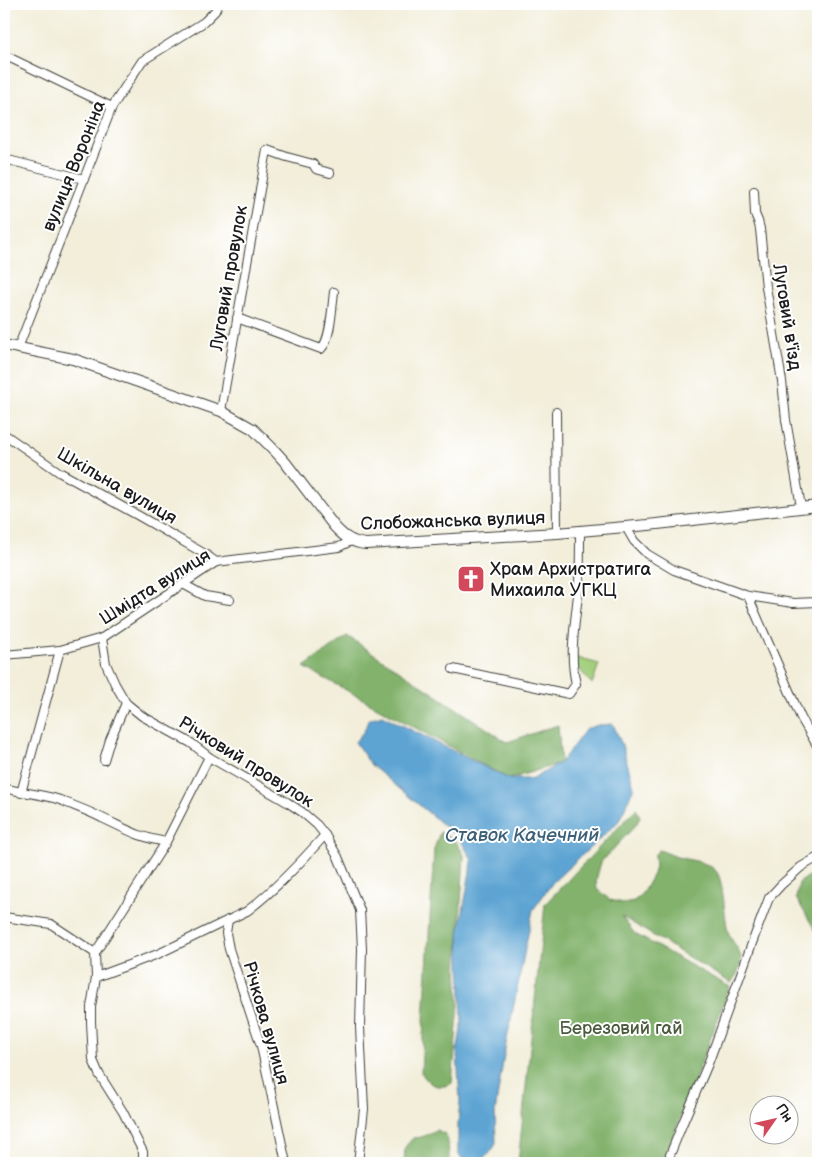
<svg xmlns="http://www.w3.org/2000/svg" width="822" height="1167" font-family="'Balsamiq Sans',sans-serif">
<rect width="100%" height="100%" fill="#fff"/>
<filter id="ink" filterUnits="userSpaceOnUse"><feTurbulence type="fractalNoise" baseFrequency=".02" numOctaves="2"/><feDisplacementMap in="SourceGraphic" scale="10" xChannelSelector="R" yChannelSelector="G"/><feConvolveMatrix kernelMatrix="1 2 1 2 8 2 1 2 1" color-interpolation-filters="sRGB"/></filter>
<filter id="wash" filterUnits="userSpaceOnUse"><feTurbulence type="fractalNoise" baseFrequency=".0096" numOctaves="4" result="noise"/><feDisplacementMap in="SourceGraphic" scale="20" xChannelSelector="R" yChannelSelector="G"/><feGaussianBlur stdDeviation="1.12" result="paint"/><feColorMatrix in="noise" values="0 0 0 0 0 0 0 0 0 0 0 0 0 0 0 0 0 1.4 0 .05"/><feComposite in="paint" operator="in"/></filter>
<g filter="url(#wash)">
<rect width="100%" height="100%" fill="#f2eeda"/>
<!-- green -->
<polygon fill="#a3cf7d" stroke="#60764c" points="574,657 599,664 592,684 575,664"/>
<!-- forest -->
<g fill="#82b26c" stroke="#4f6744">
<polygon points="347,636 507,742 558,725 561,763 509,779 304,667"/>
<path d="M636 809 640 817 636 825 601 862 596 880 597 889 610 900 623 903 634 901 643 892 653 874 655 866 654 855 659 850C666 852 671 855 677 857 691 861 705 860 716 871 724 880 724 917 728 931 730 940 740 949 741 958 741 969 737 974 731 983L621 916 635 934 730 987 663 1163H518L545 904Z"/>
<path d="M440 832 455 840 464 855 457 968 459 1004 452 1083C446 1087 436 1088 429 1082 426 1080 423 1075 421 1072L434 849Z"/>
<polygon points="809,876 815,878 818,882 818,935 796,898 799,883"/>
<path d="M436 1130 445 1134C449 1144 449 1153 449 1163H404L405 1147 413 1138 422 1137Z"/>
</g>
<!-- water -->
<polygon fill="#5da4d3" stroke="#3c6078" points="382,715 509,779 533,779 561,762 586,729 598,725 613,724 622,745 634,787 619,821 553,882 533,910 505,1049 495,1112 496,1143 493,1149 488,1155 475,1162 463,1161 458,1152 458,1125 460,1101 457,1053 462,1023 459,934 472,860 460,839 371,765 355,742 364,731 369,719"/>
</g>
<g filter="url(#ink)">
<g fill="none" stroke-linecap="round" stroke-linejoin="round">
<defs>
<g id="minor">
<polyline points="4,55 112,107"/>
<polyline points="4,159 84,179"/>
<polyline points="754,191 755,214 758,221 760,229 766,287 782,381 786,420 801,507"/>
<path d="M237 318 321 349C331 340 332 306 334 292"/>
<polyline points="18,348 112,107 142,61 204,22 215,11 218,4"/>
<polyline points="221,411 267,150 287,157 313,164 316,169 330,173"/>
<polyline points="556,412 557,533"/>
<polyline points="4,434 59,472 139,516 205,554 216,562"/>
<polyline points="626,527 634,541 647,554 674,570 748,596 793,603 818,602"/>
<polyline points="183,584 205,596 230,600"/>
<polyline points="748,596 801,718 818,747"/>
<polyline points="102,638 106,664 115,684 126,703 142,716 191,743 209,757 287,802 302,812 317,825 325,835 338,857 360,910 362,949 360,1027 364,1109 358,1163"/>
<polyline points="4,655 60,650 102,638 216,562 339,547 351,541"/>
<path d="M453 669 569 694 576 684C568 650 577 616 579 582 580 565 580 548 580 531"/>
<polyline points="104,760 110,740 126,703"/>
<path d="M4 788C22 793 42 794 60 800 74 806 89 811 102 818 126 829 140 838 166 842"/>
<polyline points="21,793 60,650"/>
<polyline points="4,917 51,924 95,953 96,977 91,1007 91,1022 93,1060 99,1074 123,1112 143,1152 143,1163"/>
<polyline points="228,920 226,933 229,949 261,1046 286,1163"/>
<polyline points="95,953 166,842 209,757"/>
<path d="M96 977 158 954 247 911C276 889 301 862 325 835"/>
<polyline points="4,1162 34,1163"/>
<polyline points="669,1163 670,1155 682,1125 708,1064 755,935 769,898 781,885 801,867 818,857"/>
</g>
<path id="tertiary" d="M4 345 73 359 221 411 253 429 275 451 285 462 334 526C343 536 352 543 366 544L557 533 648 525 818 506"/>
</defs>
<!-- minor casing -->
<use href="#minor" stroke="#3c3c38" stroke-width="10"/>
<!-- tertiary casing -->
<use href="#tertiary" stroke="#3c3c38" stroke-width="12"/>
<!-- minor -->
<use href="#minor" stroke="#fff" stroke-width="8"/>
<!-- tertiary -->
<use href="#tertiary" stroke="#fff" stroke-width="10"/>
</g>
</g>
<!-- icons -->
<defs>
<symbol id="church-square" viewBox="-11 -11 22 22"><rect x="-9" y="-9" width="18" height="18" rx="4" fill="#d1495b" stroke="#fff"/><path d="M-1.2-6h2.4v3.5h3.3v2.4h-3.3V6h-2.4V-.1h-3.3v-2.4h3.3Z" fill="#fff"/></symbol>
</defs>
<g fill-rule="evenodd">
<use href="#church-square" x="455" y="563" width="32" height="32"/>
</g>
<g text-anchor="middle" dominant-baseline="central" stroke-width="4" stroke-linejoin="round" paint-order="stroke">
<!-- street labels -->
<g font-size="18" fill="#1c1c1c" stroke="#fff">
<text transform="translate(74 166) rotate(-68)">вулиця Вороніна</text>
<text transform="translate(229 278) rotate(-80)">Луговий провулок</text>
<text transform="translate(787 317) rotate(81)">Луговий в'їзд</text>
<text transform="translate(117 486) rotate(30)">Шкільна вулиця</text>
<text transform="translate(453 521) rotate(-2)">Слобожанська вулиця</text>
<text transform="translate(155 587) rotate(-32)">Шмідта вулиця</text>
<text transform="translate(246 762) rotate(32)">Річковий провулок</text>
<text transform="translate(266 1023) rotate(74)">Річкова вулиця</text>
</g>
<!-- poi labels -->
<g font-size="18" fill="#1c1c1c" stroke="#fff" text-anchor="start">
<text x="490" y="569">Храм Архистратига<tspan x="490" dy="21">Михаила УГКЦ</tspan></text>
</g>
<!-- park labels -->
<g font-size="18" fill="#4b5b3e" stroke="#fff">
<text x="621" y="1028">Березовий гай</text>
</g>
<!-- water labels -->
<g font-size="19" font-style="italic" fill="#3c6078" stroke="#fff">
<text x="522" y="835">Ставок Качечний</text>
</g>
</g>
<!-- margin -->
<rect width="822" height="1167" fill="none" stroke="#fff" stroke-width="20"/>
<!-- north arrow -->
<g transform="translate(774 1120) rotate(56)"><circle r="24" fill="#ffffff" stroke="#a4a4a4"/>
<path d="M0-4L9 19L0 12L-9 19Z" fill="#d1495b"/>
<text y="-8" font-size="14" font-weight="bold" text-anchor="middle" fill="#1c1c1c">Пн</text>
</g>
</svg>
